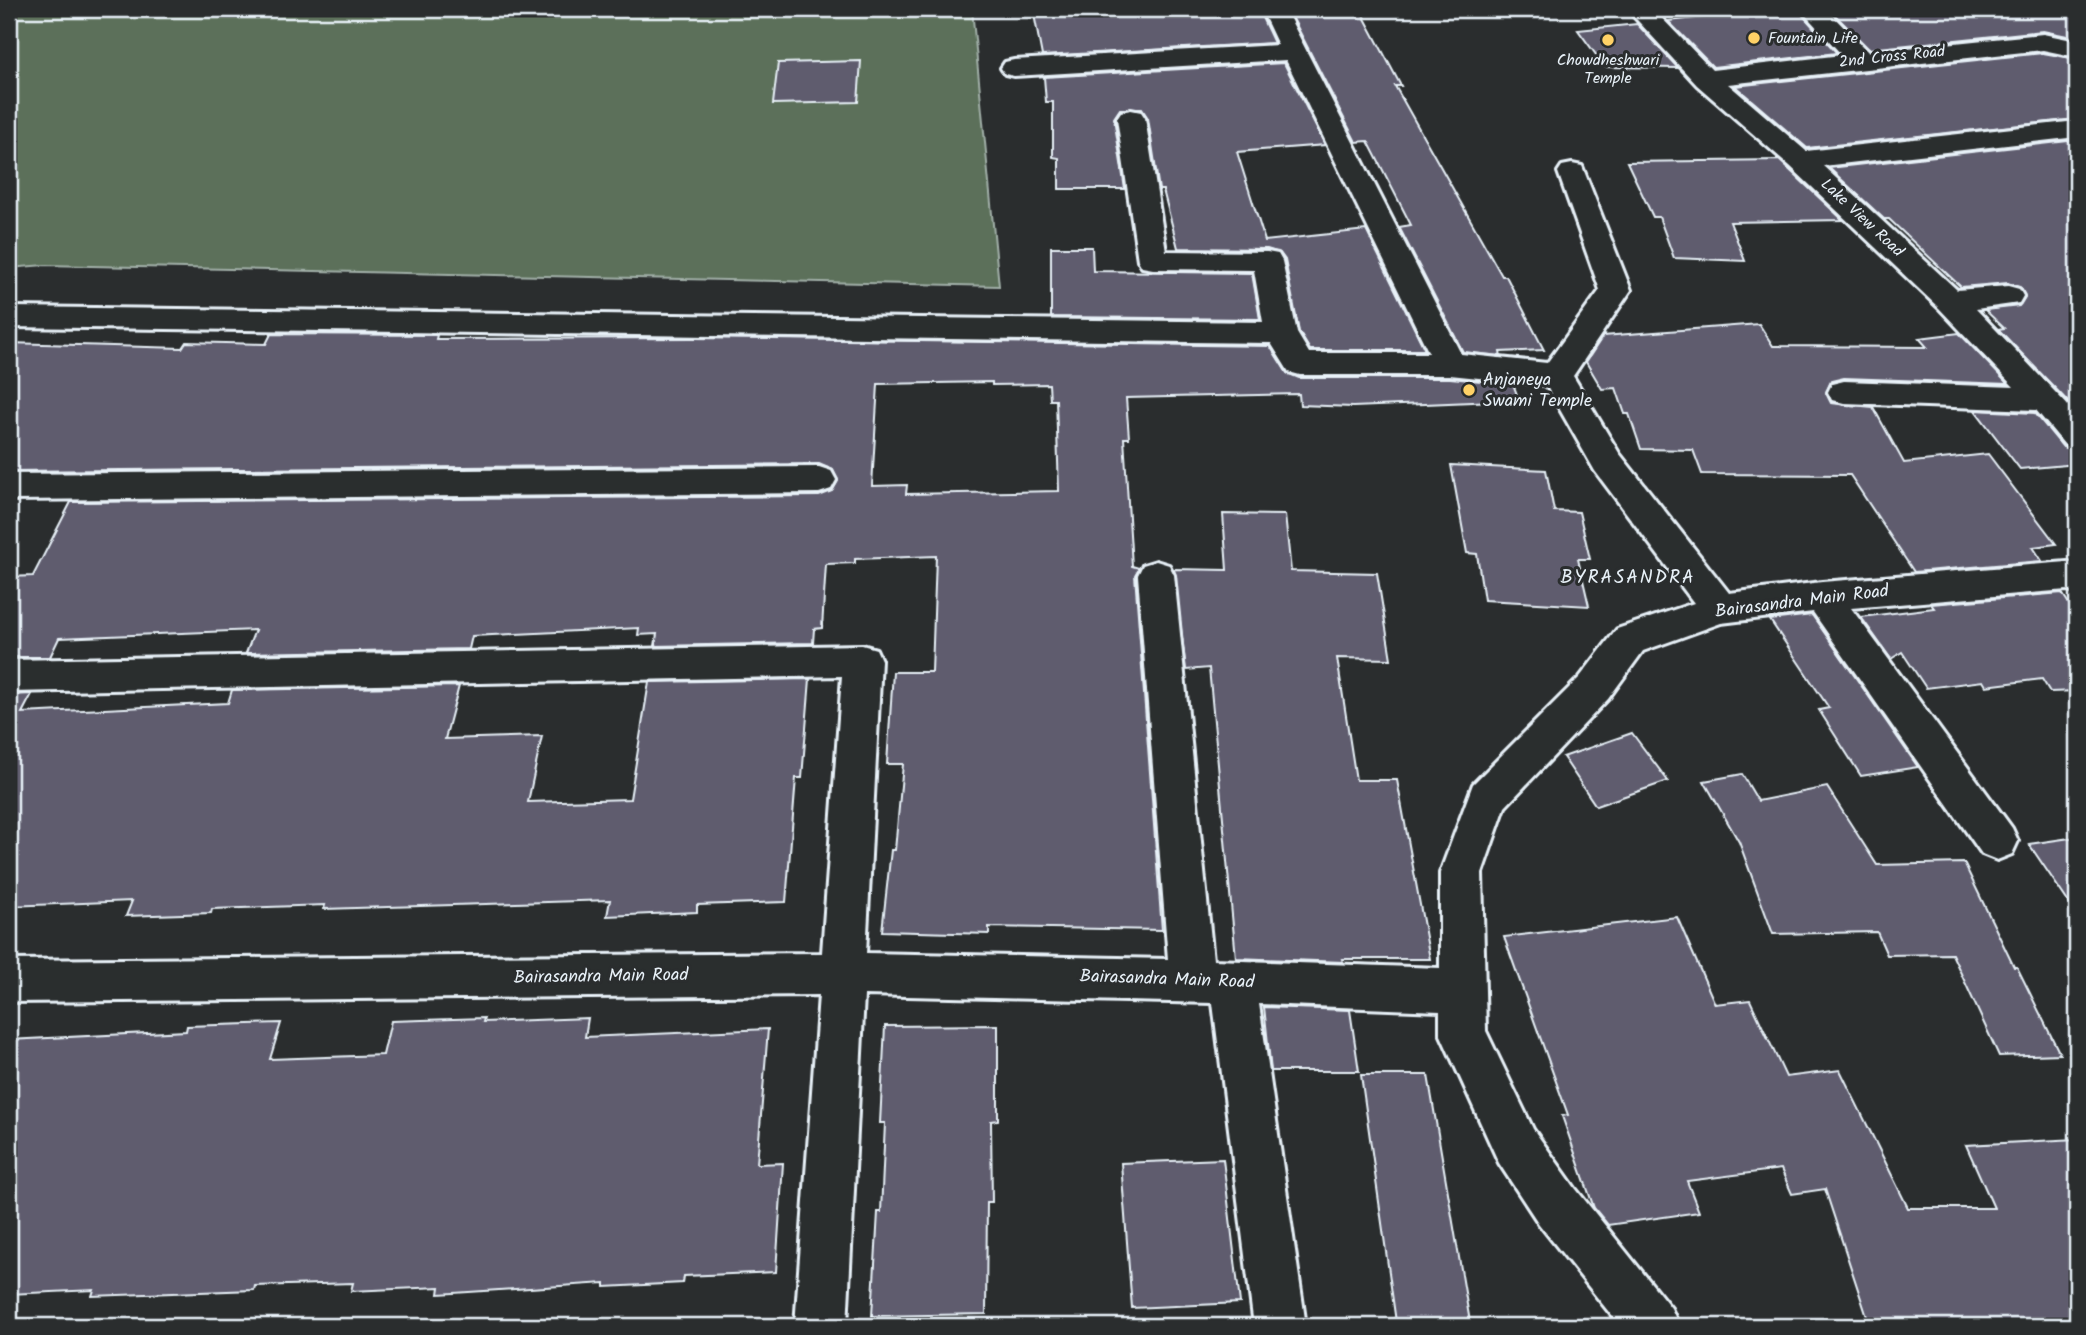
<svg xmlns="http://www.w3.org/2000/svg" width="2086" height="1335" font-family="Kalam,sans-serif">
<rect width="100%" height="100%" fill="#2a2d2e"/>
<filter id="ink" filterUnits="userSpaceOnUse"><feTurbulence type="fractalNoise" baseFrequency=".0143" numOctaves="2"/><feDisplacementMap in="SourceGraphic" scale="14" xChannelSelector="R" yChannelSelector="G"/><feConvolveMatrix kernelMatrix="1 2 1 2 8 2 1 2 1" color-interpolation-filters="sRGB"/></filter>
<g filter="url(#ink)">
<!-- green -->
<polygon fill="#5c705a" stroke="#a2b0a9" stroke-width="2" points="9,9 972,9 999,286 45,265 9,268"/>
<!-- building -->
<g fill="#5f5c6e" stroke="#e8f1f8" stroke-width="2" fill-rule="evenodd">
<polygon points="1033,9 1258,9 1274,43 1042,56"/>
<polygon points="1288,9 1360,9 1401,86 1395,86 1502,276 1506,276 1544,350 1500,352 1501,356 1463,352 1399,227 1411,225 1368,141 1356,142"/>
<polygon points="1743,9 1797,9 1837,53 1713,67 1668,21 1745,13"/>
<polygon points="1829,9 2077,9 2077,38 2043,31 1869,49"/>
<polygon points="1637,24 1678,68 1605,67 1578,30"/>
<polygon points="2043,53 2077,59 2077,119 1807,148 1735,86"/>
<polygon points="861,61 858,102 773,104 778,63"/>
<polygon points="1284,63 1325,145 1237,152 1265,241 1366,230 1425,350 1310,350 1299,332 1285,260 1280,253 1267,249 1178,248 1163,190 1159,190 1148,118 1142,109 1120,109 1114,118 1125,189 1059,189 1059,158 1053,157 1053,102 1046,102 1044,77"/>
<polygon points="2077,140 2077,411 1998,329 2004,328 1985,310 2019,306 2025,297 2021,288 2008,283 1961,287 1889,219 1884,219 1829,168"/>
<polygon points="1779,160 1843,220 1730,222 1745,261 1674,258 1659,217 1653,217 1627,162"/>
<polygon points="1051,247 1092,247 1093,271 1252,273 1260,319 1051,317"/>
<polygon points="1759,324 1773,346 1927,347 1919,338 1959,333 2008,384 1844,378 1831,381 1826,393 1831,403 1873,407 1904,463 1988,454 2056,544 2033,547 2042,561 1914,572 1850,475 1702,474 1693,450 1641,449 1629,414 1625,414 1616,388 1602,389 1586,362 1603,336"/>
<path d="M271 334 437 335 436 339 694 338 1270 346 1287 373 1299 378H1450L1513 384 1519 400 1353 407 1300 405 1299 394 1126 398 1129 438H1124L1132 566 1139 568 1135 575 1162 930 989 927V934L882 931 891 850H895L903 764H887L893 672H932L936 556 855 559V563L826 564 822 628 814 629 813 643 655 646 657 634 638 635 639 628 472 636 469 649 246 653 255 630 59 638 50 657H9V577L33 576 71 502 819 496 832 491 838 481 833 470 819 464 9 471V343L182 348 186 342 266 344ZM992 382V385L1049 384 1050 400H1056L1059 491 906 494 907 485 872 486 878 384Z"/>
<polygon points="1975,410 2035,413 2063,447 2077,451 2077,464 2020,469"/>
<polygon points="1451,465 1546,470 1554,511 1579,512 1590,559 1578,559 1589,606 1484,600 1477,554 1467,553"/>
<polygon points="1223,514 1285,515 1291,571 1377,573 1391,659 1337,658 1356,780 1397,780 1430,959 1342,959 1343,962 1236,958 1209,668 1186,670 1174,569 1227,570"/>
<polygon points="2062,593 2077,616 2077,691 2050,692 2042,679 1986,686 1983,681 1926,688 1902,652 1891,659 1861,617 1934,608 1931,604"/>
<polygon points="1812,615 1918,767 1861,776 1819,710 1829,708 1770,620"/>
<polygon points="810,679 802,778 796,778 786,902 697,905 697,912 607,916 610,900 324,909 325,905 212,909 211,913 126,916 132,901 9,906 9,695 32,694 22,713 228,703 232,690 459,686 445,739 542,736 528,802 630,799 649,682"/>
<polygon points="1632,733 1668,781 1596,806 1563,757"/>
<polygon points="1742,774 1758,801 1827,787 1877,865 1964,863 2014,967 2017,967 2060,1054 1999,1056 1952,954 1887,955 1877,932 1773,934 1739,842 1704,781"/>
<polygon points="2077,837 2077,915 2029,844"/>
<polygon points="1677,917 1715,1004 1750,1000 1786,1077 1840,1070 1908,1208 1994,1208 1966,1145 2077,1139 2077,1326 1870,1326 1825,1189 1792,1194 1781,1169 1687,1181 1699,1212 1608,1225 1594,1208 1562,1116 1568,1115 1504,937"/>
<polygon points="1264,1007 1350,1010 1359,1071 1271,1071"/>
<polygon points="484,1018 483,1022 588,1018 585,1037 768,1029 757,1164 783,1163 776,1272 684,1276 683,1283 605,1287 605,1283 439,1294 440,1287 351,1291 353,1283 255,1286 254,1290 92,1296 94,1290 9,1294 9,1040 186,1031 187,1026 281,1023 270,1059 383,1055 391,1021"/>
<polygon points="998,1025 998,1120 991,1121 992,1202 987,1202 986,1314 872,1316 878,1212 881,1212 885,1123 880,1123 885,1026"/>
<polygon points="1361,1075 1428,1075 1470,1322 1396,1322"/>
<polygon points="1223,1159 1240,1303 1132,1308 1121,1163"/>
</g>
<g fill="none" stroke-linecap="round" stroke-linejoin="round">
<defs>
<g id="minor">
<polygon points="1261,9 1285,9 1461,354 1547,363 1600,290 1558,172 1562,166 1572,164 1582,166 1631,290 1573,376 1619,453 1729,593 1822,582 2067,562 2077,564 2077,592 2067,590 1851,608 2012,828 2018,841 2012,854 1997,860 1982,854 1813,612 1721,623 1643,651 1608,699 1505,807 1482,873 1486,1031 1533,1129 1575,1188 1671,1308 1679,1326 1620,1326 1539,1224 1499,1163 1440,1033 1440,1011 1259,1004 1306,1326 1254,1326 1213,1003 864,995 847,1326 795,1326 819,995 9,1002 9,960 822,953 842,676 9,692 9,660 862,645 876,649 881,660 866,953 1168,959 1138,575 1143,565 1156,561 1169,565 1174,575 1213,960 1440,968 1440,873 1473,784 1580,677 1617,629 1694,603 1595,471 1546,385 1450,375 1300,375 1289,372 1271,343 9,327 9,307 1263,322 1254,270 1153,269 1142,267 1138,260 1117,118 1121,112 1131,110 1141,112 1145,118 1166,251 1267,252 1278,254 1282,261 1297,333 1309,353 1429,353 1286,60 1014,76 1005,74 1001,68 1005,62 1014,60 1278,45"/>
<polygon points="1627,9 1653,9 1712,70 1842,55 1800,9 1826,9 1868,52 2043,34 2077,41 2077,57 2043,50 1728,84 1806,151 2077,121 2077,137 1823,166 1957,290 2008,286 2019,289 2023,296 2019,303 1976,309 2077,415 2077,449 2065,445 2036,410 1844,403 1832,400 1828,392 1832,384 1844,381 2014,387 1939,308 1790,166 1697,85"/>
<polygon points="819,467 831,471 836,480 831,489 819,493 9,500 9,474"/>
</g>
</defs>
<!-- minor casing -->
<use href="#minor" stroke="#e8f1f8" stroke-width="6"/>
<!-- minor -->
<use href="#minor" fill="#2a2d2e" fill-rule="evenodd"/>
</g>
</g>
<!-- markers -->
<g fill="#ffd166" stroke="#2a2d2e" stroke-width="2.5">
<circle cx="1754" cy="38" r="7"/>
<circle cx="1608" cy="40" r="7"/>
<circle cx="1469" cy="390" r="7"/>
</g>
<g text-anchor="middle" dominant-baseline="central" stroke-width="6" stroke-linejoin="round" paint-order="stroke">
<!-- far-poi labels -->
<g font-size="16" fill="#e8f1f8" stroke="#2a2d2e" text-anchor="start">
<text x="1768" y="38">Fountain Life</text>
<text x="1608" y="60" text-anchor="middle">Chowdheshwari<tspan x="1608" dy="18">Temple</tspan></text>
</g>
<!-- far-street labels -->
<g font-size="16" fill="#e8f1f8" stroke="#2a2d2e">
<text transform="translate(1892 57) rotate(-6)">2nd Cross Road</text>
<text transform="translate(1862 218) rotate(43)">Lake View Road</text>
</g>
<!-- poi labels -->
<g font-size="18" fill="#e8f1f8" stroke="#2a2d2e" text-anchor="start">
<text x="1483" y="380">Anjaneya<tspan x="1483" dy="21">Swami Temple</tspan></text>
</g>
<!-- street labels -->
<g font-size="18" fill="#e8f1f8" stroke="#2a2d2e">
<text transform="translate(1802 602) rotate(-7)">Bairasandra Main Road</text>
<text transform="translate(601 977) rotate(-1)">Bairasandra Main Road</text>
<text transform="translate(1167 980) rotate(2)">Bairasandra Main Road</text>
</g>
<!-- neighbourhood labels -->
<g font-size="19" letter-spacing="2" fill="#e8f1f8" stroke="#2a2d2e">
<text x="1628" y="578">BYRASANDRA</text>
</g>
</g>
<!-- margin -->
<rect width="2086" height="1335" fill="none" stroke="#2a2d2e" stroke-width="35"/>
<rect x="18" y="18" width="2051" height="1300" fill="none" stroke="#e8f1f8" stroke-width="2.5" filter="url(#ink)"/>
</svg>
